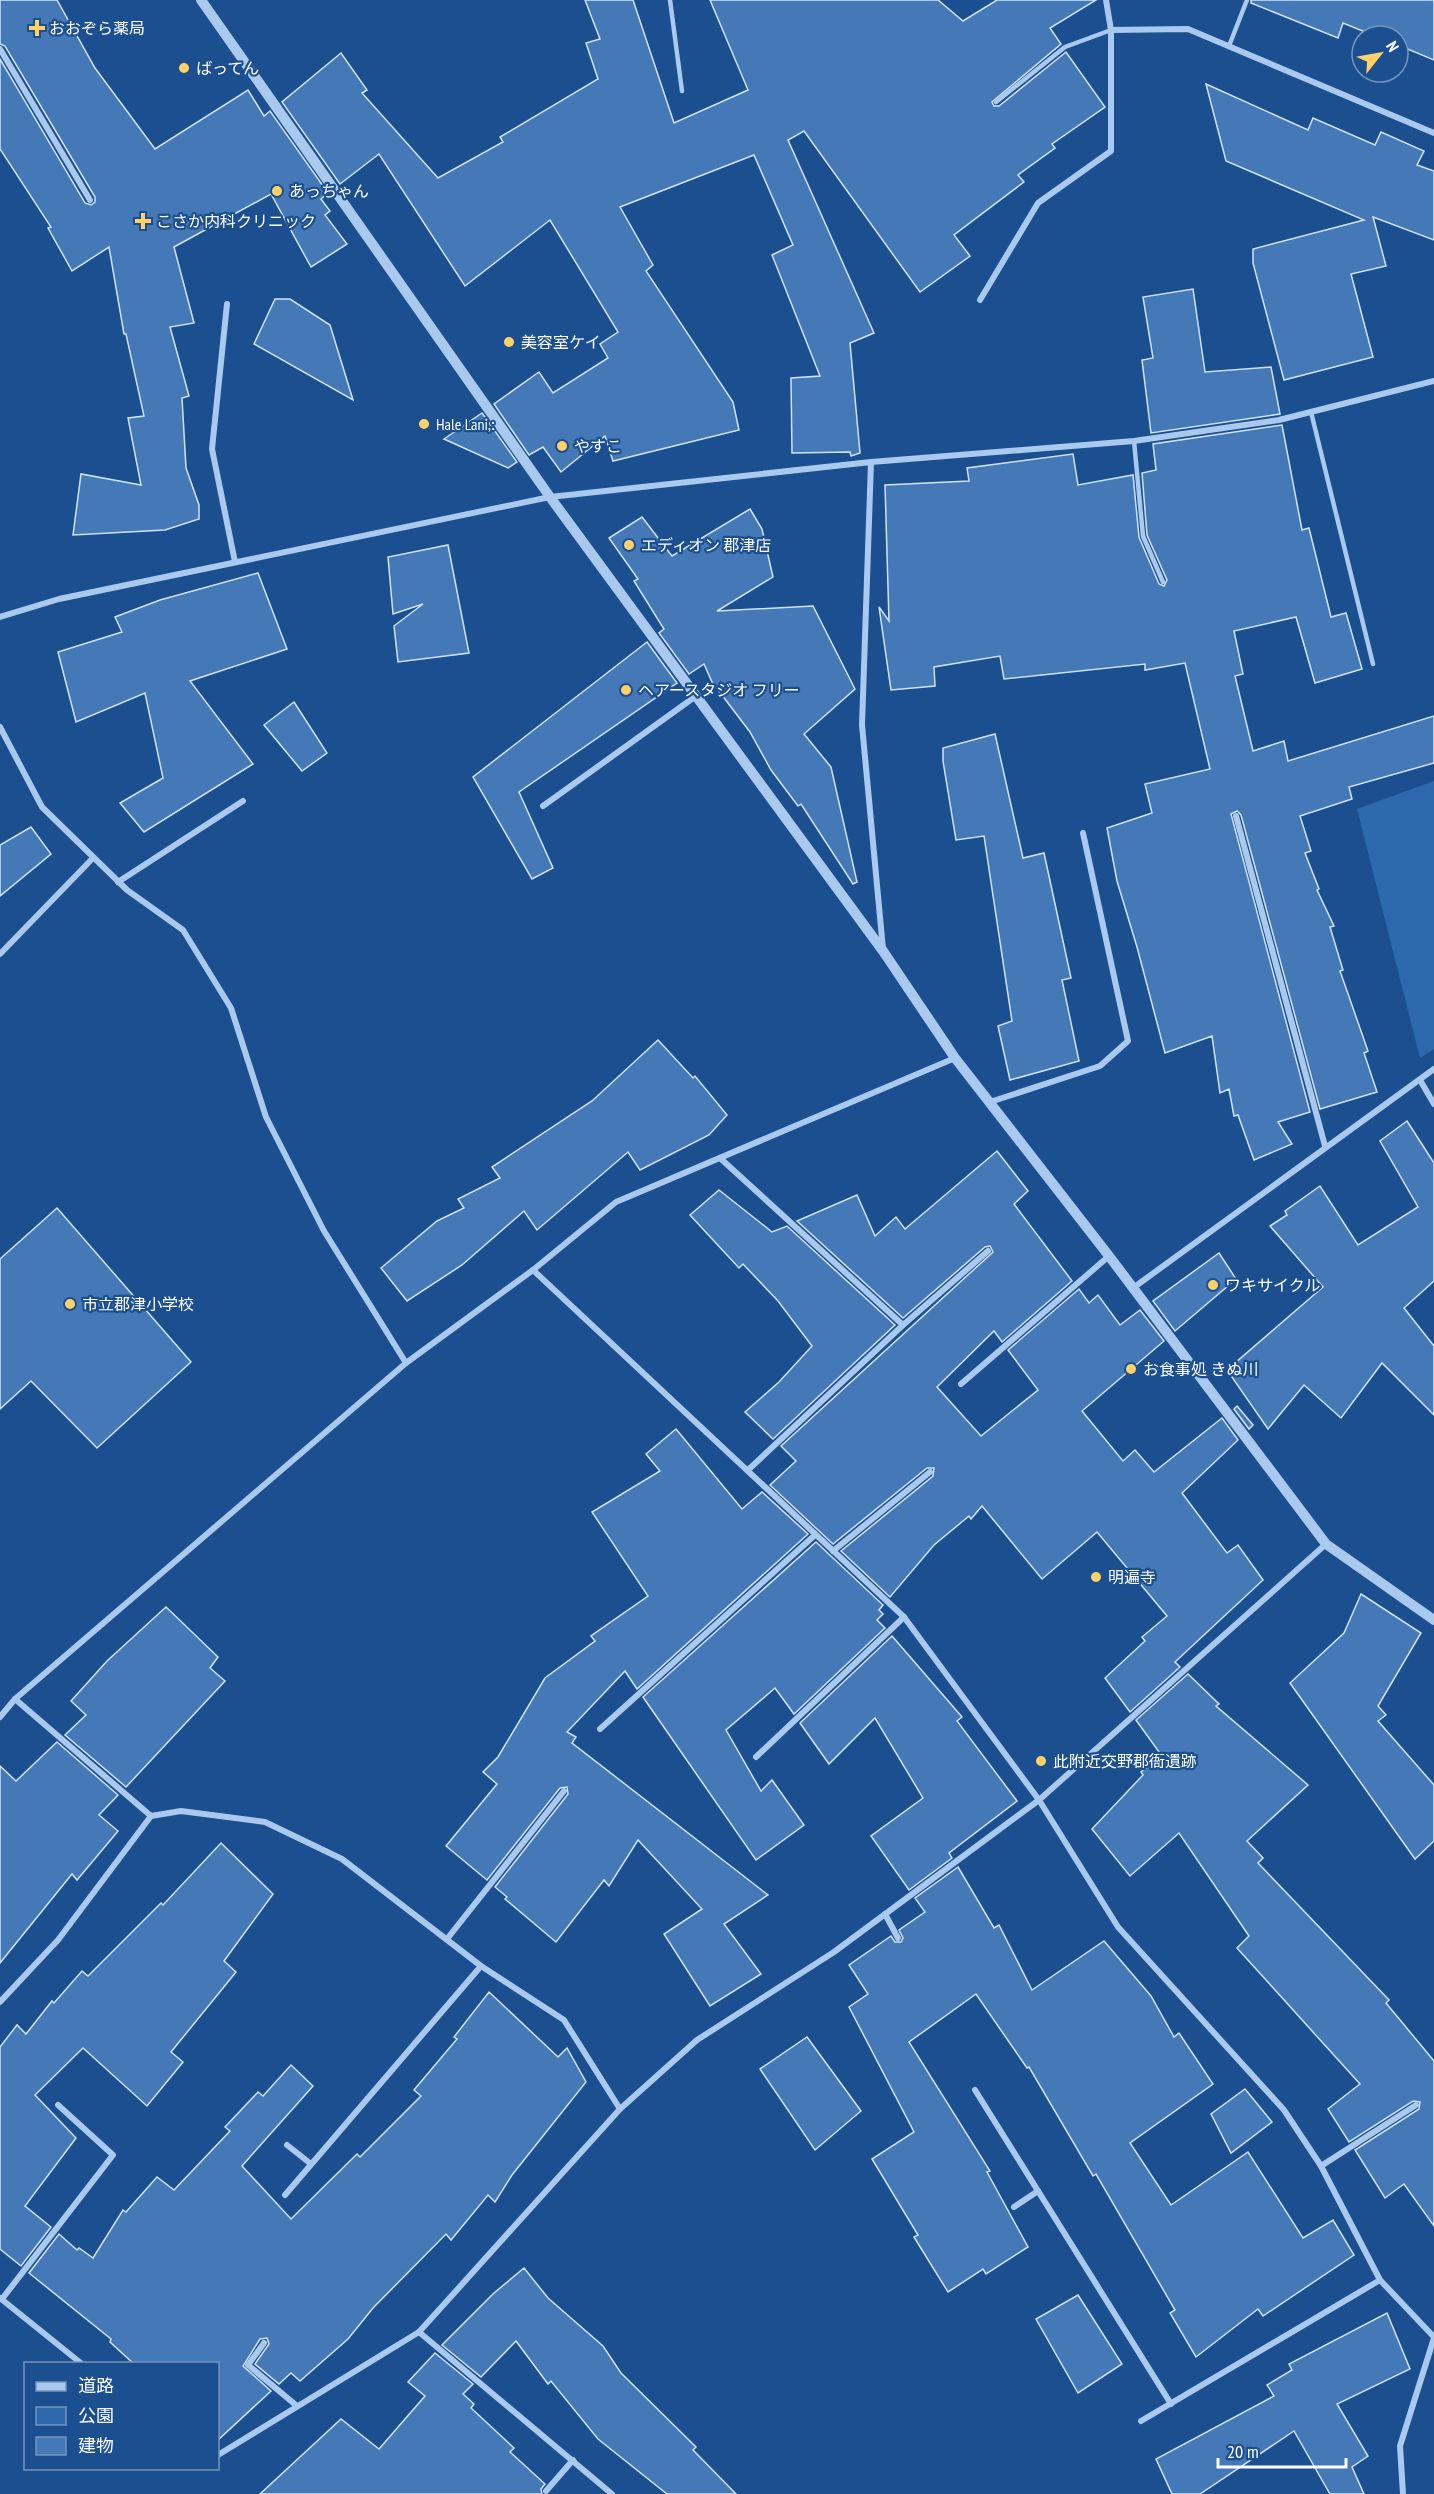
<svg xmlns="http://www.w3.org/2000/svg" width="1434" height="2494" font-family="'PT Sans Narrow','Noto Sans JP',sans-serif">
<rect width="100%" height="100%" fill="#1b4f8f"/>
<!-- green -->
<polygon fill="#2e69ad" points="1434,781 1434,1049 1420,1058 1357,809"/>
<!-- building -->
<g fill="#4478b7" stroke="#cfe3fa" stroke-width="1.5">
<polygon points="0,0 57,0 95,68 155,149 248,90 264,116 270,111 328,193 321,199 330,211 325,215 347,244 311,267 271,194 174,247 194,323 170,327 189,396 182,398 186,468 199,505 199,519 165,530 73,535 81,474 141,485 128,418 144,416 126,334 124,334 109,247 72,271 48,228 51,227 0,149 0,59 85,203 91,205 95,202 95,197 5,46 0,44"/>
<polygon points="585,0 633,0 674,123 748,90 710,0 938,0 963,21 997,0 1096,0 1050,28 1061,44 992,102 994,106 999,106 1066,52 1105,107 1052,144 1055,148 1018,175 1024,182 954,235 970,256 920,292 804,131 788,140 874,333 850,343 860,453 851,456 850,452 792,453 791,378 820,376 772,255 793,245 754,155 620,207 653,265 646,271 733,402 739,430 613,461 605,436 561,472 543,447 529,455 494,404 539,372 553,393 608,358 600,344 618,332 550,220 465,286 379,154 340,184 282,102 341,53 367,90 362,93 438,178 503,142 500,137 598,79 586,43 600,39"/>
<polygon points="1251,0 1434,0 1434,60 1398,45 1398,36 1375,36 1343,23 1338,38 1251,3"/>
<polygon points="1206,84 1308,130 1313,118 1375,145 1381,132 1424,151 1417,165 1434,171 1434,240 1373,217 1386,266 1351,274 1373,357 1284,380 1253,263 1253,249 1364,220 1226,161"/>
<polygon points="1193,289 1205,372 1271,367 1280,414 1151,433 1142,360 1153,358 1143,297"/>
<polygon points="275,299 290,299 330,325 353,400 254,344"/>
<polygon points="482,413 517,462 508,468 444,439"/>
<polygon points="1282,425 1302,530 1309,528 1331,617 1346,613 1362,669 1315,683 1296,617 1234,631 1243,674 1235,676 1253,751 1284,741 1288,761 1434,716 1434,763 1349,787 1352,799 1300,816 1311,851 1305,853 1319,889 1317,890 1334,926 1330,927 1343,970 1340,971 1368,1051 1364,1053 1377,1092 1320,1109 1241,815 1237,811 1231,814 1310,1112 1278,1122 1292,1144 1254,1160 1238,1115 1234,1116 1229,1089 1220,1093 1212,1036 1165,1053 1137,947 1117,881 1107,828 1152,813 1145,784 1210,769 1185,663 1145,670 1145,664 1004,679 1000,656 934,667 935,686 891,690 879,607 889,621 885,485 969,481 967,468 1073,454 1078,485 1133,475 1139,537 1159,584 1164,586 1167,580 1147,535 1142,473 1156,470 1153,444"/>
<polygon points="750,509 762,529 773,577 717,611 813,606 855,689 804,734 831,767 857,882 853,884 801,804 798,806 771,770 750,732 712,682 704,664 689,674 659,633 664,629 634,581 638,579 609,538 642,517 672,556"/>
<polygon points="448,545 469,653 398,662 394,626 423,604 393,614 388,557"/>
<polygon points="258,573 287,649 190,681 253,764 144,832 120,803 163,778 145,693 76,722 58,652 122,632 115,617 160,600"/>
<polygon points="647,642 677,683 519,792 553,868 532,879 473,777"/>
<polygon points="294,702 327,753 302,771 264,725"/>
<polygon points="995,734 1023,858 1044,853 1071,978 1062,980 1079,1061 1010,1080 998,1026 1012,1021 984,836 956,840 943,761 943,748"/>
<polygon points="31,827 51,854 0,896 0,845"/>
<polygon points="658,1040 693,1078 695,1076 727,1115 709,1135 640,1170 628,1152 537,1230 524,1211 462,1265 407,1301 381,1268 437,1221 464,1208 458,1199 500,1178 492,1167 592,1101"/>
<polygon points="1407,1121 1434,1163 1434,1281 1404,1308 1434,1346 1434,1415 1382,1363 1341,1418 1304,1385 1268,1429 1227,1370 1323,1287 1270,1226 1287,1215 1285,1211 1320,1186 1358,1245 1418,1207 1380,1141"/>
<polygon points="997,1151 1028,1191 1014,1204 1072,1281 1002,1342 994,1331 937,1387 981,1436 1038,1390 1008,1350 1079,1289 1089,1303 1098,1295 1120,1325 1140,1310 1164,1341 1082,1411 1123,1461 1135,1450 1154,1472 1222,1418 1238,1440 1182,1493 1227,1553 1238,1545 1263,1580 1175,1662 1180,1667 1130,1712 1105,1678 1145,1641 1142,1637 1167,1616 1097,1532 1042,1579 982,1506 971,1519 969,1516 934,1545 890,1597 841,1551 933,1476 934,1468 927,1468 833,1544 770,1485 796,1461 781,1446 993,1252 990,1246 985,1247 903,1318 797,1221 857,1195 875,1236 896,1217 905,1229"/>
<polygon points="719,1190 772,1232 787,1226 895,1325 773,1439 745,1412 779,1382 812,1346 778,1301 743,1264 739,1268 690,1215"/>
<polygon points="57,1208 191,1362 97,1448 31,1381 0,1409 0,1259"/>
<polygon points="1219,1253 1236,1279 1175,1331 1153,1301"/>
<polygon points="1237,1406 1253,1425 1249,1429 1234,1409"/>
<polygon points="676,1429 742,1509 762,1492 808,1534 637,1689 625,1671 567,1732 576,1737 572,1743 768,1895 724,1924 761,1974 710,2006 664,1934 702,1909 638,1840 609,1886 604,1880 556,1942 505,1899 507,1897 495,1887 568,1794 567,1787 560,1788 487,1880 446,1846 497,1784 483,1772 498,1757 545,1678 595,1641 591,1636 648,1596 592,1512 660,1471 646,1454"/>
<polygon points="816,1542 883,1605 879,1610 883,1614 877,1620 885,1628 794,1714 775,1688 726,1730 761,1791 772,1780 804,1825 756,1860 643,1697"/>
<polygon points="1361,1594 1421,1633 1378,1706 1386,1715 1378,1721 1434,1785 1434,1841 1415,1859 1290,1683 1344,1633"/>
<polygon points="166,1607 218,1657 210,1668 225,1681 126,1787 65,1735 86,1715 71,1701 107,1661"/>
<polygon points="892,1636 962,1717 957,1721 1017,1801 949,1853 952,1858 909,1890 871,1836 923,1798 875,1718 829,1764 800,1723"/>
<polygon points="1188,1674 1219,1704 1216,1706 1308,1785 1247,1841 1263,1858 1258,1863 1389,2000 1386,2003 1434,2061 1434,2226 1404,2184 1385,2198 1355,2150 1419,2109 1420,2102 1413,2101 1349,2142 1328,2109 1360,2084 1237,1948 1249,1936 1179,1833 1130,1876 1092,1829 1143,1775 1141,1772 1162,1756 1136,1720"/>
<polygon points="57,1742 118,1795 99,1815 118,1831 77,1880 72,1874 0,1963 0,1766 16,1781"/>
<polygon points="221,1843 273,1894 224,1961 236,1972 171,2052 183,2062 147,2106 83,2048 35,2095 76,2138 25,2206 51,2227 21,2266 0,2249 0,2047 17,2025 26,2034 52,2001 54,2003 82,1971 88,1976 161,1903 163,1905"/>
<polygon points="958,1867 994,1928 999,1925 1032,1990 1104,1941 1151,1996 1174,2037 1179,2033 1213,2084 1130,2143 1171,2205 1248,2152 1303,2238 1333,2220 1354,2255 1263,2316 1258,2309 1196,2357 1170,2313 1175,2310 1096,2174 1093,2176 1029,2067 1027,2068 976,1994 909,2042 990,2171 987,2172 1028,2247 986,2274 983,2269 948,2292 914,2237 918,2235 872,2159 914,2132 849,2007 868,1994 849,1965 891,1936 895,1942 901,1942 903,1938 899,1930 925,1912 915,1898"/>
<polygon points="489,1992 558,2057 567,2048 586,2082 512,2175 495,2202 488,2195 451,2240 446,2234 373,2308 348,2339 300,2381 291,2373 279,2384 255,2364 269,2344 267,2338 260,2339 243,2366 271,2391 218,2440 218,2364 134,2364 110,2342 111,2339 29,2273 59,2234 77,2250 79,2248 93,2258 123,2210 126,2212 157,2177 174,2190 230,2131 225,2127 258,2092 263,2096 291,2065 313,2086 242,2166 291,2219 357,2154 360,2157 421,2096 414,2090 457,2039 454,2037"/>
<polygon points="807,2037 861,2111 815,2150 760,2069"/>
<polygon points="1245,2089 1272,2122 1231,2153 1211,2114"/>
<polygon points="524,2268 548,2298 603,2346 621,2373 696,2447 693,2450 736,2494 667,2494 598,2439 551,2381 548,2384 516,2341 481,2377 442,2345 494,2293"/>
<polygon points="1078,2295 1122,2364 1078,2393 1036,2319"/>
<polygon points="1387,2313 1410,2369 1337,2404 1368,2456 1352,2467 1364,2494 1330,2494 1294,2431 1200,2494 1172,2494 1156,2459 1274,2396 1267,2385 1292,2370 1289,2364"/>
<polygon points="435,2353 473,2384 463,2394 474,2404 471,2408 514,2448 510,2452 545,2484 541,2489 542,2494 260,2494 341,2419 379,2449 425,2396 408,2382"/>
</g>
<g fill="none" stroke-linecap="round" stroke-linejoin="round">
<!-- service -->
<g stroke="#a9c9ee" stroke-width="4.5">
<polyline points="670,0 682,91"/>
<polyline points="1229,46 1247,0"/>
<polyline points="996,102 1065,47 1111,30"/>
<polyline points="1311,412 1373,664"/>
<polyline points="1134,441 1143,536 1163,582"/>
</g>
<!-- minor -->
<g stroke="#a9c9ee" stroke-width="6">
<polyline points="1111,30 1188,29 1434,133"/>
<polyline points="0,49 90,200"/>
<polyline points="980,300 1038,203 1111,151 1111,30 1106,0"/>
<polyline points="227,304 212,449 235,562"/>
<polyline points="871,462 862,725 883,949"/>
<polyline points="0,617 59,599 550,497 871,462 1134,441 1279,420 1434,381"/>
<polyline points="0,727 42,807 127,890 183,930 231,1008 266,1117 324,1231 406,1363"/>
<polyline points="543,806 696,696"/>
<polyline points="1236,816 1325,1146"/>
<polyline points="118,882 243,801"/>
<polyline points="0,954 93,858"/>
<polyline points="1420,1080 1434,1104"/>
<polyline points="990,1102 1100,1066 1128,1041 1083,833"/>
<polyline points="720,1158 903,1325 748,1470"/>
<polyline points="533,1270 904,1617 1039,1800 1118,1927 1284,2110 1321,2166 1380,2280 1434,2337"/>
<polyline points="1133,1288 1434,1069"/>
<polyline points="903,1325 988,1251"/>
<polyline points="961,1384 1109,1256"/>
<polyline points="833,1551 930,1472"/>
<polyline points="15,1699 151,1816 181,1811 265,1822 342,1859 481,1966 564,2020 620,2109 419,2332 218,2455"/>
<polyline points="0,1717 15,1699 406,1363 533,1270 616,1202 955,1058"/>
<polyline points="600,1729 815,1535"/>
<polyline points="756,1757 904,1617"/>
<polyline points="885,1914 898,1938"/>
<polyline points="447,1939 564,1791"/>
<polyline points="0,2002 58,1940 151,1816"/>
<polyline points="975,2090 1171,2404"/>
<polyline points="620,2109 697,2040 834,1952 1039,1800 1326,1544"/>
<polyline points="287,2145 311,2164"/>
<polyline points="1321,2166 1416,2105"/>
<polyline points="285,2195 481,1966"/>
<polyline points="1014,2207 1038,2191"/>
<polyline points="0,2298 82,2364"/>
<polyline points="2,2299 113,2155 58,2105"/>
<polyline points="419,2332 612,2494"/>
<polyline points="264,2343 248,2365 297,2406"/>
<polyline points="1141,2421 1380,2280"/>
<polyline points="546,2491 573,2460"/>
<polyline points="1403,2494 1400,2446 1434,2338"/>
</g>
<!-- tertiary -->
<polyline stroke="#a9c9ee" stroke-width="10" points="201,0 550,497 883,951 955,1058 1109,1256 1326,1544 1434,1620"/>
</g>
<!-- markers -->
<g fill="#ffd166" stroke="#1b4f8f" stroke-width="2">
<path d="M34 19h6v6h6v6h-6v6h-6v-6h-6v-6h6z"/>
<circle cx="184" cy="68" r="6"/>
<circle cx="277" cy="191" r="6"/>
<path d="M140 212h6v6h6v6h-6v6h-6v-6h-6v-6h6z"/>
<circle cx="509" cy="342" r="6"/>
<circle cx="424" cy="424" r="6"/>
<circle cx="562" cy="446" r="6"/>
<circle cx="629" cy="545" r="6"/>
<circle cx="626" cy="690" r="6"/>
<circle cx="1213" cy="1285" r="6"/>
<circle cx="70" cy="1304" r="6"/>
<circle cx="1131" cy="1369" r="6"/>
<circle cx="1096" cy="1577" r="6"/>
<circle cx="1041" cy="1761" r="6"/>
</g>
<g text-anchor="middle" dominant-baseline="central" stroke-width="4.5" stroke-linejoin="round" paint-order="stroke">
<!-- poi labels -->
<g font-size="16" fill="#fff" stroke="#1b4f8f" text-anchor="start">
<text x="49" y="28">おおぞら薬局</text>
<text x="196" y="68">ばってん</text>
<text x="289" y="191">あっちゃん</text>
<text x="156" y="221">こさか内科クリニック</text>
<text x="521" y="342">美容室ケイ</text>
<text x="436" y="424">Hale Lani,:</text>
<text x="574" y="446">やすこ</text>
<text x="641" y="545">エディオン 郡津店</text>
<text x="638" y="690">ヘアースタジオ フリー</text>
<text x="1225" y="1285">ワキサイクル</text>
<text x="82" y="1304">市立郡津小学校</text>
<text x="1143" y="1369">お食事処 きぬ川</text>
<text x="1108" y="1577">明遍寺</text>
<text x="1053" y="1761">此附近交野郡衙遺跡</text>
</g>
</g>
<!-- legend -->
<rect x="24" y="2362" width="195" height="108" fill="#1b4f8f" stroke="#7695bc" stroke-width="1.5"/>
<rect x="36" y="2382" width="30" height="9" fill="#a9c9ee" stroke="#7695bc" stroke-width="1.5"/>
<text x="78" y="2392" font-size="18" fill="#ffffff">道路</text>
<rect x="36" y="2407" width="30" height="18" fill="#2e69ad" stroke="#7695bc" stroke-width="1.5"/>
<text x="78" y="2422" font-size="18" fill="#ffffff">公園</text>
<rect x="36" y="2437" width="30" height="18" fill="#4478b7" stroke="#7695bc" stroke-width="1.5"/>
<text x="78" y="2452" font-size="18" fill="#ffffff">建物</text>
<!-- north arrow -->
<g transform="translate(1380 54) rotate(59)"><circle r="28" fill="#1b4f8f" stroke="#7695bc" stroke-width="1.5"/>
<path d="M0-4.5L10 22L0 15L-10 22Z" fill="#ffd166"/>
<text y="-9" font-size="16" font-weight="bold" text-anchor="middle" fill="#ffffff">N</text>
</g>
<!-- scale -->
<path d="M1218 2458v9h128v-9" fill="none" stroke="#ffffff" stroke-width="3"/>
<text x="1227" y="2458" font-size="18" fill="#ffffff" stroke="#1b4f8f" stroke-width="4.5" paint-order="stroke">20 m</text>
</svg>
